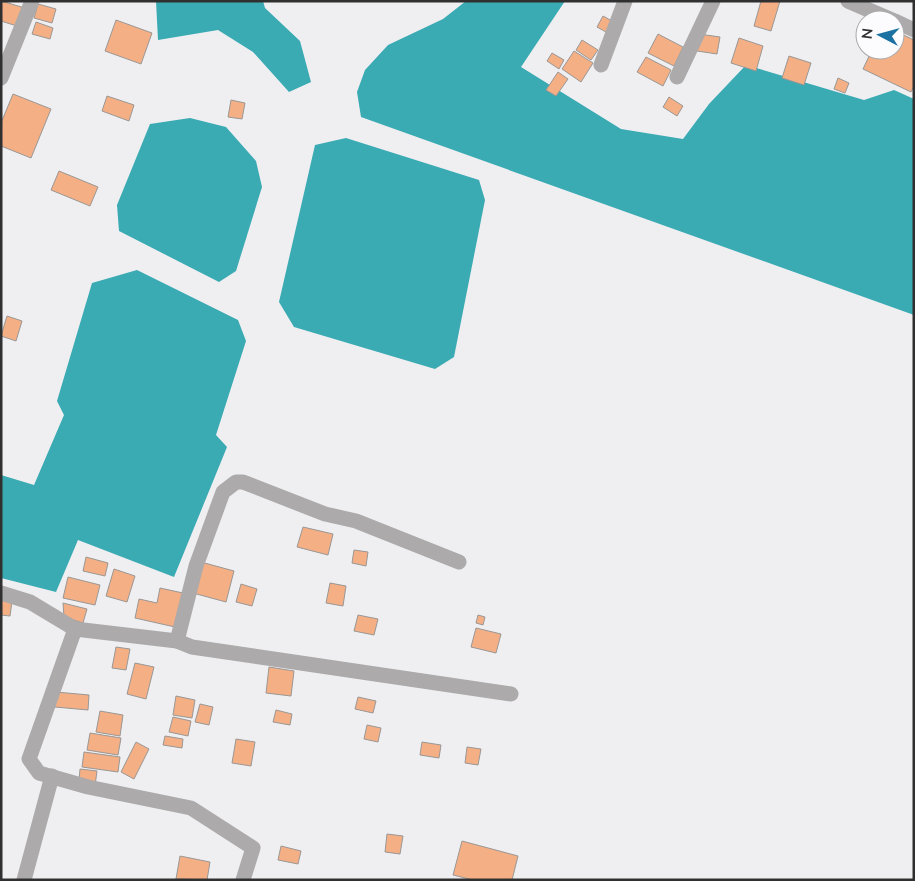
<svg xmlns="http://www.w3.org/2000/svg" width="915" height="881" font-family="Lato,sans-serif">
<rect width="100%" height="100%" fill="#efeff2"/>
<!-- water -->
<g fill="#3aaab3">
<polygon points="263,1 265,8 300,41 311,82 289,92 253,52 218,30 158,40 156,1"/>
<polygon points="466,1 565,1 521,67 621,129 683,139 709,104 746,65 864,100 894,90 914,99 914,315 361,117 357,92 365,70 388,45 443,19"/>
<polygon points="190,118 226,127 256,161 262,187 236,271 219,282 119,231 117,205 150,124"/>
<polygon points="346,138 479,180 485,200 454,357 435,369 294,327 279,302 315,145"/>
<polygon points="137,270 238,320 246,341 216,435 227,447 174,577 78,540 56,592 1,578 1,475 34,485 64,415 57,401 92,283"/>
</g>
<!-- building -->
<g fill="#f4af85" stroke="#9a9795">
<polygon points="1,1 25,8 20,27 1,21"/>
<polygon points="761,1 780,1 771,31 754,26"/>
<polygon points="38,4 56,9 52,23 34,18"/>
<polygon points="603,16 612,21 606,32 597,27"/>
<polygon points="116,20 152,33 141,64 105,51"/>
<polygon points="36,22 53,28 50,39 32,34"/>
<polygon points="895,31 914,40 914,86 911,92 863,69 872,50 895,50"/>
<polygon points="658,34 683,47 674,66 648,53"/>
<polygon points="699,34 720,37 717,54 697,51"/>
<polygon points="739,38 763,46 756,71 731,63"/>
<polygon points="582,40 598,50 591,60 576,50"/>
<polygon points="574,51 593,63 581,82 562,69"/>
<polygon points="552,53 564,60 559,69 547,61"/>
<polygon points="789,56 811,63 804,85 782,78"/>
<polygon points="646,57 671,70 663,86 637,72"/>
<polygon points="558,72 568,79 556,96 546,90"/>
<polygon points="838,78 849,83 845,93 834,89"/>
<polygon points="13,94 51,109 31,158 1,146 1,123"/>
<polygon points="107,96 134,105 129,121 102,111"/>
<polygon points="669,97 683,106 677,116 663,107"/>
<polygon points="231,100 245,103 242,119 228,117"/>
<polygon points="59,171 98,187 90,206 51,190"/>
<polygon points="7,316 22,321 16,341 1,336"/>
<polygon points="303,527 333,534 328,555 297,547"/>
<polygon points="354,550 368,552 366,566 352,563"/>
<polygon points="86,557 108,563 105,576 83,571"/>
<polygon points="201,562 234,571 226,602 193,593"/>
<polygon points="114,569 135,576 127,602 106,596"/>
<polygon points="68,577 100,585 95,605 63,598"/>
<polygon points="330,583 346,586 343,606 326,603"/>
<polygon points="241,584 257,589 252,606 236,602"/>
<polygon points="160,588 183,593 175,627 135,618 139,599 157,603"/>
<polygon points="1,600 12,601 10,616 1,615"/>
<polygon points="63,603 87,609 83,623 64,617"/>
<polygon points="358,615 378,619 374,635 354,631"/>
<polygon points="478,615 485,617 483,625 476,623"/>
<polygon points="476,628 501,634 496,653 471,647"/>
<polygon points="116,647 130,649 126,670 112,668"/>
<polygon points="135,663 154,667 146,699 127,694"/>
<polygon points="269,667 294,671 291,696 266,693"/>
<polygon points="56,692 89,695 88,710 55,707"/>
<polygon points="176,696 195,700 192,718 173,715"/>
<polygon points="358,697 376,701 373,713 355,709"/>
<polygon points="200,704 213,707 209,725 195,722"/>
<polygon points="276,710 292,714 290,725 273,722"/>
<polygon points="100,711 123,715 120,736 96,732"/>
<polygon points="173,717 191,721 188,736 169,732"/>
<polygon points="367,725 381,728 378,742 364,739"/>
<polygon points="90,733 121,738 118,755 87,750"/>
<polygon points="165,736 183,739 182,748 163,745"/>
<polygon points="236,739 255,742 251,766 232,763"/>
<polygon points="136,742 149,749 134,779 121,772"/>
<polygon points="422,742 441,745 439,758 420,755"/>
<polygon points="467,747 481,749 478,765 465,763"/>
<polygon points="84,752 120,757 118,772 82,767"/>
<polygon points="80,769 97,771 95,786 79,781"/>
<polygon points="387,834 403,836 400,854 385,852"/>
<polygon points="462,841 518,856 512,880 473,880 453,875"/>
<polygon points="281,846 301,851 298,864 278,860"/>
<polygon points="180,856 210,862 207,880 176,879"/>
</g>
<g fill="none" stroke-linecap="round" stroke-linejoin="round">
<!-- street -->
<g stroke="#acaaaa" stroke-width="15">
<polyline points="848,1 892,20"/>
<polyline points="895,21 914,30"/>
<polyline points="601,65 625,1"/>
<polyline points="677,77 713,1"/>
<polyline points="1,78 32,1"/>
<polyline points="1,593 30,602 75,629 177,641 192,647 511,694"/>
<polyline points="75,629 29,759 39,773 88,787 191,808 253,848 243,880"/>
<polyline points="177,641 196,566 223,492 236,482 243,482 325,514 356,521 459,562"/>
<polyline points="24,880 52,776"/>
</g>
</g>
<!-- border -->
<rect width="915" height="881" fill="none" stroke="#303031" stroke-width="5"/>
<!-- north arrow -->
<g transform="translate(880 35) rotate(276)"><circle r="24" fill="#fcfcff" stroke="#aaaaad"/>
<path d="M0-4L9 19L0 12L-9 19Z" fill="#1b71a1"/>
<text y="-8" font-size="14" font-weight="bold" text-anchor="middle" fill="#303031">N</text>
</g>
</svg>
